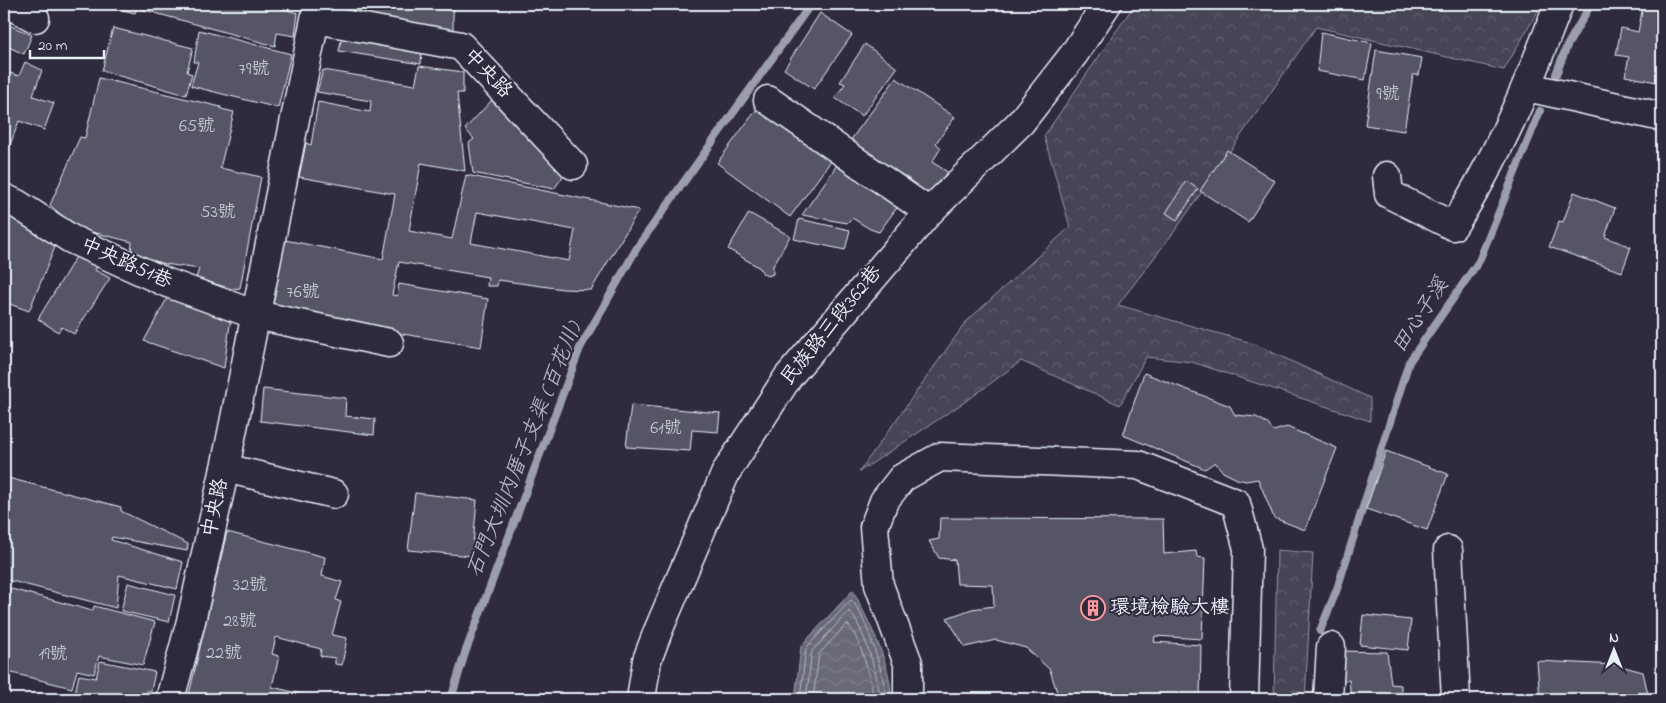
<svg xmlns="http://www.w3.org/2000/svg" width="1666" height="703" font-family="'Indie Flower','LXGW WenKai TC',sans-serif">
<defs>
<pattern id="forest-crowns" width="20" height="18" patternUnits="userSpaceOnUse" patternTransform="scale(1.25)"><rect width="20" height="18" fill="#464455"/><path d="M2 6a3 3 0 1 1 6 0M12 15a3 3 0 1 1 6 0" fill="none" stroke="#615f6e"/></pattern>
<pattern id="water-waves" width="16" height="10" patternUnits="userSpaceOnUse" patternTransform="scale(1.25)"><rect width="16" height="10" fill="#696978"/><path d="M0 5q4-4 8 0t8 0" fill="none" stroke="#7e7f8c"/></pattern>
</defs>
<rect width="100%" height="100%" fill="#2f2a3d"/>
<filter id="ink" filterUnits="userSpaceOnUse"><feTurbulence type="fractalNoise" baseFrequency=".02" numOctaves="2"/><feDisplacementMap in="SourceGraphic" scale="10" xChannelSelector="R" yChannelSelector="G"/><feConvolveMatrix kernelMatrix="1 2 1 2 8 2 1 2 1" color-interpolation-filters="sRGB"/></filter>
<g filter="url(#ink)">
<!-- forest -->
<g fill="url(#forest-crowns)" stroke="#979aa6">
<polygon points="1135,4 1542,4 1504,70 1316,27 1177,228 1118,305 1252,343 1370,398 1370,421 1192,362 1146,357 1120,405 1021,361 972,397 859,472 966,322 1070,227 1044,136"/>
<polygon points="1277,550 1313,553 1305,699 1274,699"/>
</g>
<!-- water -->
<path fill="url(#water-waves)" stroke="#9c9fab" d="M853 590C868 621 892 664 891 699H795L801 646Z"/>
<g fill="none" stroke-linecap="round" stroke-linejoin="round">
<!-- shore -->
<g stroke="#b5bbc5" stroke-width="1">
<path d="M800 699 806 648 851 600C865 612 886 680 886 699"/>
<path d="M806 699 812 651 849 611C862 622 880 682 880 699"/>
<path d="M813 699 819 654 847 624C859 634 873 683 873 699"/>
</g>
<!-- stream -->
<g stroke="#9c9fab" stroke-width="8">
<polyline points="1556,74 1567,46 1591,4"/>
<polyline points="1320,631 1337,589 1409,362 1479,261 1540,111"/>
<polyline points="451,699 465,653 580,348 638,246 811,4"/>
</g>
</g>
<!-- building -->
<g fill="#575565" stroke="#e8f1f8" fill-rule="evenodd">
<polygon points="116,4 265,4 298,13 295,36 277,33 275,46 137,8 135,13 115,8"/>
<polygon points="335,4 456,4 453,14 453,33 333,14"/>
<polygon points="1643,6 1662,10 1662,83 1625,76 1629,57 1616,55 1621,28 1638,32"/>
<polygon points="820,13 852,35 814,89 784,69"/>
<polygon points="4,23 32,35 24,54 4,45"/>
<polygon points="113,28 193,48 187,72 192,74 186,95 102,71"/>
<polygon points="199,30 291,54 278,108 191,86 198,62 194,62"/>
<polygon points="1321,32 1372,43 1365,80 1317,71"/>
<polygon points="342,35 422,49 421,64 339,51"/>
<polygon points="865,44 897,68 862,116 835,98 845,84 840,82"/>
<polygon points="1376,50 1422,58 1419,75 1413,75 1404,131 1365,125"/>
<polygon points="25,62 42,70 33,96 54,103 44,130 19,121 4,161 4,71 19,76"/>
<path d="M419 66 463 72V93H457L465 171 421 163 409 231 452 239 466 175 639 210 591 290 563 289 498 280 497 286H487L488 277 399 262 392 295 397 296 399 284 488 299 481 347 271 312 285 240 383 259 395 194 299 177 306 143 311 145 318 102 370 112 371 101 317 92 323 70 415 85ZM477 212 575 230 569 261 471 243Z"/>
<polygon points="99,78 221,107 221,109 234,112 220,168 261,177 240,288 232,289 196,278 199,269 165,264 131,254 132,242 76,228 50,205 80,137 85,138"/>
<polygon points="896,78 955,117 936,143 941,148 932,162 949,173 927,199 907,184 910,180 850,141"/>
<polygon points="493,99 566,172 554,189 473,173 469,143 474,139 465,129"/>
<polygon points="759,106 833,158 790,217 717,163"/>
<polygon points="1227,150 1275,181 1248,222 1200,191"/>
<polygon points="837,165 899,205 879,232 870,229 852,218 847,223 802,215"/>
<polygon points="1186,181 1198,189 1177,220 1166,213"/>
<polygon points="1574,192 1615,208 1605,237 1631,247 1622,272 1549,247 1559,221 1563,222"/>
<polygon points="749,213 790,236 773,266 773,274 768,276 763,274 760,268 728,249"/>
<polygon points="4,214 38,227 35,234 57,242 29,311 4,302"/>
<polygon points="799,219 850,230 845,250 794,239"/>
<polygon points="77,255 97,266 95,270 110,278 74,334 62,327 58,332 38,319"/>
<polygon points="170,293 231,317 224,368 144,341"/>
<polygon points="1144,373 1230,406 1235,415 1256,417 1267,423 1273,431 1287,427 1337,448 1305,530 1274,518 1258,479 1246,481 1237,479 1223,472 1215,462 1205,469 1123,435"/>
<polygon points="263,389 346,398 345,416 375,419 374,435 260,421"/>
<polygon points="631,405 720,413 718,432 692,430 690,451 626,447"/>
<polygon points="1386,451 1448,474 1427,530 1366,509"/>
<polygon points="4,477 121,507 121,511 188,544 187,551 112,537 111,540 183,562 177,589 119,575 116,608 4,579"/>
<polygon points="415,493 477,500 472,556 408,550"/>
<polygon points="940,518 1163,519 1164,554 1196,551 1197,557 1205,558 1202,639 1155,636 1154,642 1201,645 1200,699 1039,699 1058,695 1050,670 1026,648 996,640 965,647 947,618 972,609 994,606 993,585 957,584 955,560 939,558 929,541 939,539"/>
<polygon points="227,532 325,557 322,576 342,582 336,600 341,602 332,635 347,638 342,665 335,664 335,658 320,656 321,649 276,637 272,654 279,656 272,687 323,699 188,699"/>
<polygon points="128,583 175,595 169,622 121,611"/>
<polygon points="4,587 93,611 94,606 155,622 143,665 99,656 94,674 77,670 72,688 4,671"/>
<polygon points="1363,615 1411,620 1408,650 1360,645"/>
<polygon points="1340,651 1387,652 1391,684 1401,685 1401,698 1351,699 1349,680 1338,682"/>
<polygon points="100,661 155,672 151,691 147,691 145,699 81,699 74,697 79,675 96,678"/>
<polygon points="1537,661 1617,665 1643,672 1649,699 1540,699"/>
</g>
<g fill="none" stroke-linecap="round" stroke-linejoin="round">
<defs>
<g id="minor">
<polyline points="8,4 35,18"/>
<polyline points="316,19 461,46 573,165"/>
<polyline points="1527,87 1662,117"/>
<polyline points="768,100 929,212"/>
<path d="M1387 176 1389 194 1453 226C1498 158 1530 80 1559 4"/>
<polyline points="4,198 17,204 71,239 165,282 256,315 389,343"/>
<polyline points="225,468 334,494"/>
<polyline points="1448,550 1456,699"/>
<polyline points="170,699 191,621 225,468 318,4"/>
<polyline points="641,699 647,660 658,631 726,472 788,377 929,212 1021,122 1074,54 1107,4"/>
<polyline points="908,699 908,663 879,585 874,527 884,501 902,478 940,457 1138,465 1236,503 1248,549 1244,699"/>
<polyline points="1328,699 1331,647"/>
</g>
</defs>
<!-- minor casing -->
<use href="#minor" stroke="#e8f1f8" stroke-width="31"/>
<!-- minor -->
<use href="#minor" stroke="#2f2a3d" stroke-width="28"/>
</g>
</g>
<!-- icons -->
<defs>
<symbol id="building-ring" viewBox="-11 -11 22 22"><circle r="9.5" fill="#2f2a3d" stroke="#ff9aa2" stroke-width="1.5"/><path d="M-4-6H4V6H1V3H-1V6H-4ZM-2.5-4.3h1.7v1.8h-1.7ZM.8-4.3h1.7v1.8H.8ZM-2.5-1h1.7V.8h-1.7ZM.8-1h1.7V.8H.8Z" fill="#ff9aa2"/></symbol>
</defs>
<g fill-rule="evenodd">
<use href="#building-ring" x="1079" y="594" width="28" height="28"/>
</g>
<g text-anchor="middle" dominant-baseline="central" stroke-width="4" stroke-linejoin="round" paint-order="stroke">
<!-- number labels -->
<g font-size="18" fill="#c4cad3">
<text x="254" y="70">79號</text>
<text x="1388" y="95">9號</text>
<text x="197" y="127">65號</text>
<text x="218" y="213">53號</text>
<text x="303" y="293">76號</text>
<text x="666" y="429">61號</text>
<text x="250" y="586">32號</text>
<text x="240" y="622">28號</text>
<text x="224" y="654">22號</text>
<text x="53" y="655">19號</text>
</g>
<!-- street labels -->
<g font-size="20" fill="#e8f1f8" stroke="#2f2a3d">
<text transform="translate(487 74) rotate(46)">中央路</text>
<text transform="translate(126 264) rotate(24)">中央路51巷</text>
<text transform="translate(832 326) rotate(-51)">民族路三段362巷</text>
<text transform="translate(216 508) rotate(-78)">中央路</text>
</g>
<!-- poi labels -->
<g font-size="20" fill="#e8f1f8" stroke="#2f2a3d" text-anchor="start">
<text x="1110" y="608">環境檢驗大樓</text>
</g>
<!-- water labels -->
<g font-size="21" font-style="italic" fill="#afb4be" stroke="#2f2a3d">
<text transform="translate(1421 316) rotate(-57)">田心子溪</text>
<text transform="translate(525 450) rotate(-68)">石門大圳內厝子支渠 (百花川)</text>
</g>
</g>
<!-- margin -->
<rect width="1666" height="703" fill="none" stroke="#2f2a3d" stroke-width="20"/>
<rect x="10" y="10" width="1646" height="683" fill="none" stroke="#e8f1f8" stroke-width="2" filter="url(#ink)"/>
<!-- north arrow -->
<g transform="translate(1614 650)" stroke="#2f2a3d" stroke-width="4" paint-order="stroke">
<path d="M0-4L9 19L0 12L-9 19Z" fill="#e8f1f8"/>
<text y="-8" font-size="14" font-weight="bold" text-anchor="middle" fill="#e8f1f8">N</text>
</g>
<!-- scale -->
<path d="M30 50v8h74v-8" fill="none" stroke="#e8f1f8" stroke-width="2.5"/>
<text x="38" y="50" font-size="15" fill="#e8f1f8" stroke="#2f2a3d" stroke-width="4" paint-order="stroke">20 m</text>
</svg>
